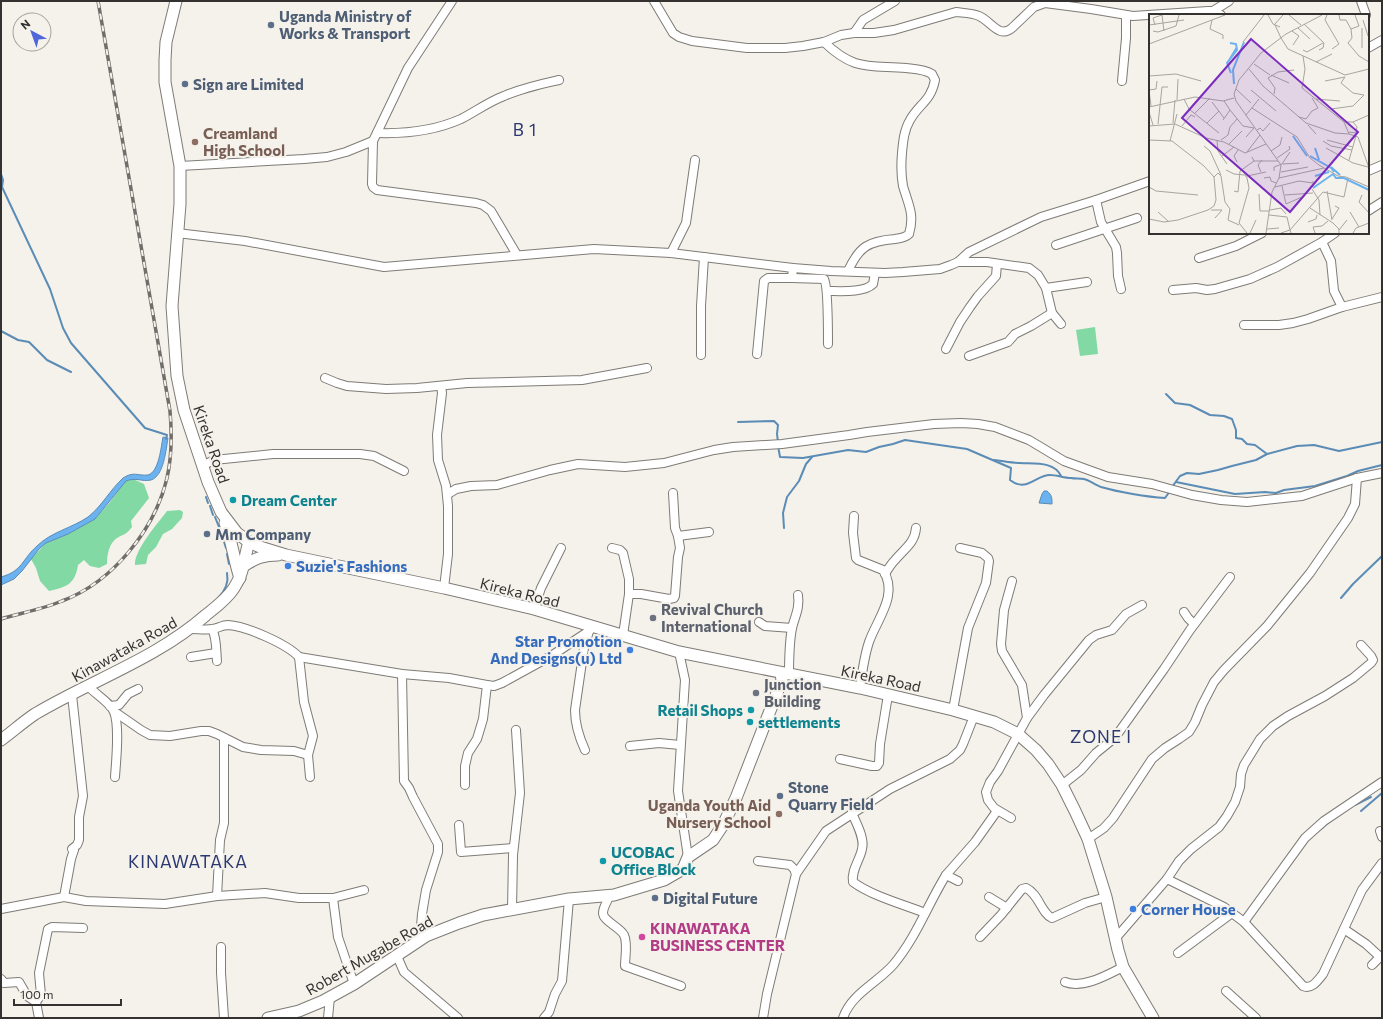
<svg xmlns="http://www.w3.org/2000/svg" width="1383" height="1019" font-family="Commissioner,sans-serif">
<rect width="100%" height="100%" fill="#f5f1eb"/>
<!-- green -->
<g fill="#82d9a4">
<polygon points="1095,327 1098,354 1080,356 1076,330"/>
<path d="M133 479 144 484 149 498 131 521 132 527C125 536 125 533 117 538 109 543 107 555 107 564L99 568 90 566 84 560 78 565C75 584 67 587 49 591L40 581 36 568 31 559 46 543 68 534 95 519 110 502 121 487 126 481Z"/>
<path d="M180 510 183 512 182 518 172 529 163 534 156 547 148 555 146 564 135 565C134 550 158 523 167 511Z"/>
</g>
<!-- water -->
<g fill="#6bb3f0" stroke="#5a8cb6">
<path d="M163 437 168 438C166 449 164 476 151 480 142 482 136 477 126 481L95 519 68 534 46 543 39 549 22 571 14 579 1 585V577C23 571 22 559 37 546 51 532 72 528 88 517 102 506 110 490 123 478 134 471 137 476 148 475 159 472 161 447 163 437Z"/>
<path d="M1044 491H1047C1052 495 1052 498 1052 504L1039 503 1042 494Z"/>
</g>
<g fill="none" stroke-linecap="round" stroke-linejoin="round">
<!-- stream -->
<g stroke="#5a8cb6" stroke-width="2">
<polyline points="1,174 3,180 2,187 50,289 63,328 71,343 145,428 167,435 166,439"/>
<polyline points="1,331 18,340 29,342 47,360 71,372"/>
<polyline points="1166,394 1175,403 1190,405 1210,415 1224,416 1232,419 1236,430 1236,438 1242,439 1247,444 1255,445 1267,454"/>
<polyline points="738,422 774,421 778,425 777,434 778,442"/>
<path d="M778 446 780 457 803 458 848 450 866 452 879 447 893 444 905 440 967 449 1011 468 1010 480C1027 493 1035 475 1050 475 1057 475 1064 478 1071 478 1075 479 1080 478 1084 479 1089 480 1095 485 1101 487 1118 492 1147 497 1165 498L1170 491"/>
<path d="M994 460C1003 461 1012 463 1020 463 1034 464 1054 461 1061 476"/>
<polyline points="1176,482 1235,494 1265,492 1276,493 1284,490 1315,486 1347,476 1358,471 1382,465"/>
<polyline points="1172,487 1180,476 1187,473 1199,474 1218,470 1232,466 1256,460 1267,454 1297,446 1314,445 1339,451 1382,442"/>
<polyline points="206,497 208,503"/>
<polyline points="210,506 213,515"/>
<polyline points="215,517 221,532 226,548"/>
<polyline points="784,528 783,513 787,497 799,481 806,464 812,457"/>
<polyline points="227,554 229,564"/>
<path d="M218 598C225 591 229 583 227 573"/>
<polyline points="1341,598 1353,584 1382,556"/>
<polyline points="1355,805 1371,797"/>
<polyline points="1361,811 1382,793"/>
<polyline points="1321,829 1330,821"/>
</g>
<defs>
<g id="street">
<polyline points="452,1 408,68 373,141 372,184 373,187 377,190 476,203 483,205 491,211 517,255"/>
<path d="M654 1 673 33 679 37 692 41 747 48H785L803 46 824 42 841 35 854 33H874L894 30 956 12C964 13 972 13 979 16 991 21 999 39 1012 28L1034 7 1045 3 1091 9 1133 16 1208 11H1213L1221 15"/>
<polyline points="1361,1 1366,15"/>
<polyline points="1213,11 1229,1"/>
<polyline points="854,33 863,20 895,1"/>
<path d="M824 42C854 71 868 65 906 68 915 69 924 69 932 74L935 80C931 101 919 104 910 120 904 130 903 142 902 153 901 164 901 175 903 186 908 204 915 214 909 234 905 238 900 238 895 239 868 241 859 247 848 271"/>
<polyline points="1368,48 1382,40"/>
<polyline points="1122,81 1126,38 1126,16"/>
<path d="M377 133C406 134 434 131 461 119 475 112 488 102 504 96 522 88 541 84 559 80"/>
<polyline points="180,166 304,159 327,157 346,152 373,141"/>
<polyline points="1368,171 1382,165"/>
<polyline points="1096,200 1101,222 1116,247 1117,253 1118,276 1121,289"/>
<polyline points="1368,211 1382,202"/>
<polyline points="177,233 245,241 384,267 594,249 671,253 793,268 831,271 885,273 903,272 940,269 951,265 958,262 969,252 1041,217 1096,200 1150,181"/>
<polyline points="1322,242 1331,261 1334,291 1342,307"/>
<polyline points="1056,245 1137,218"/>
<polyline points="671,253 686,223 695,160"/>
<polyline points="1199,258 1236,246 1262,233"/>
<polyline points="958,262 987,262 1029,268 1038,275 1046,288 1052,313 1061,324"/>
<path d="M792 278 824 279C828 285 828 334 828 344"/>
<polyline points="1046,288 1087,282"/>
<polyline points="1173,290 1196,288 1207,290 1215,289 1250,279 1277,267 1322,242 1335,233"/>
<path d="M827 291C840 291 864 293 873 284L875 273"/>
<polyline points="1244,325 1279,325 1293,323 1308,319 1342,307 1382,297"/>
<polyline points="946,349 960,322 970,307 978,296 996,276 997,264"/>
<polyline points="757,354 764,281 768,278 792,278 793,268"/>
<polyline points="701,355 701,306 704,257"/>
<polyline points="969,356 1008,342 1015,334 1031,326 1052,313"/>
<polyline points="325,378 337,383 347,386 386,389 417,388 467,383 582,380 647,368"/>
<polyline points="441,386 442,393 437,435 438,460 446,486 448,506 448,554 444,588"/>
<polyline points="202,466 214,460 273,454 360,454 374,456 404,471"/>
<polyline points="448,494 456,489 471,486 497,485 550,470 578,464 625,467 664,463 714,450 733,447 782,444 849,435 867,432 934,424 961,423 978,424 995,427 1029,440 1064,461 1108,477 1152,484 1192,495 1221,500 1247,502 1302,496 1357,478 1382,473"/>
<path d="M854 516 853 533 856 558 858 560 883 570C899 595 877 619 869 642 864 657 862 673 860 688"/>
<polyline points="678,536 709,532"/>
<polyline points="612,548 620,550 623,553 629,579 629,594"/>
<path d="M885 574C888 569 891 564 895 560 904 549 915 543 916 528"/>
<polyline points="534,609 541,588 561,548"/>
<polyline points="1184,612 1188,618 1194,624"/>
<polyline points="759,622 765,626 792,628"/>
<path d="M191 629C198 629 206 630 213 629 218 628 223 625 228 625 246 626 287 644 299 657L304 702 313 736 308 755 310 777"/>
<path d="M212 629C217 638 216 651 217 661"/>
<polyline points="623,635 629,594 641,594 669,599 674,598 675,596 678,557 680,548 678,536 675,528 673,493"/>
<polyline points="679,652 685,680 678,791 688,857"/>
<polyline points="191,657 216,653"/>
<polyline points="299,657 402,674 449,678 487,685 494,686 502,683 551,656 589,631"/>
<polyline points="402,674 404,781 409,788 413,797 438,844 438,852 426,890 422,914 421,927 426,936"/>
<path d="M789 675C789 659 789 644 792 628 795 616 800 608 798 595"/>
<path d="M88 686C95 694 111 703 114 712 120 726 116 761 115 777"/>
<polyline points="110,706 119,705 128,694 138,689"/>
<polyline points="953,710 968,628 986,583 989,561 988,558 982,553 960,548"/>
<polyline points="115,712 141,730 150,735 170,736 201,731 209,731 217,734 243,747 261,750 294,751 308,755"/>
<polyline points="1027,718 1044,695 1089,640 1096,635 1112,630 1126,614 1142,605"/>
<polyline points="630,746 659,743 680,745"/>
<path d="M585 750C579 737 575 725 575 710L584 648 589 631 590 630"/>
<polyline points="840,759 872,766 877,766 879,763 880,744 888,695"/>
<polyline points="465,785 465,766 468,753 477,739 483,719 487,685"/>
<polyline points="1062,785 1081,770 1096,753 1112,740 1119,732 1164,669 1190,630 1230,577"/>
<path d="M852 813C856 823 865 838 862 849 860 860 851 870 853 882 872 896 902 904 925 913"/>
<polyline points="1011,818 994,808 988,800 986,792 990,782 998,771 1027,718 1022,685 1002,651 1001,644 1004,610 1012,581"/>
<polyline points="459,825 461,852 513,848"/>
<polyline points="1380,831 1382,837"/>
<polyline points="1088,839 1104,828 1113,818 1152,759 1165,748 1179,739 1189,732 1195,722 1202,705 1214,682 1224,670 1267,626 1310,573 1348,518 1355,504 1357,478"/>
<polyline points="758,861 790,865 794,869 796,874 767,994 763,1018"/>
<polyline points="796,874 826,831 890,789 950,759 960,750 963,744 974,716"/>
<polyline points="946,875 975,842 997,811"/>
<path d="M1167 879 1224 907 1244 922 1303 986C1312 990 1318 980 1323 974L1362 890 1382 863"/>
<path d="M610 895C608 900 603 907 603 913 603 921 620 927 624 935 628 943 625 957 625 966L681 986"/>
<polyline points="217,896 220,840 224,823 224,738"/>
<polyline points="64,897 71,859 74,850 72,849 77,845 79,840 79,817 83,796 72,695"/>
<polyline points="989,897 1007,908"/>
<polyline points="333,898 338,937 354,984"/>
<polyline points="1,909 64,897 86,901 165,904 217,896 265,893 299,898 333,898 364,890"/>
<polyline points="512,910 513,855 520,793 516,730"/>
<polyline points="1244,922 1305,838 1324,821 1382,782"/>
<polyline points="1344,929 1366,944 1378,955 1379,958 1372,965"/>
<path d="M980 937 1001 915 1022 889 1026 888C1039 894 1041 913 1052 918L1085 903 1106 897"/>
<polyline points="1115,939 1167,879 1179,861 1191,849 1219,827 1227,816 1235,802 1240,787 1241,774 1244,765 1260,739 1273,726 1288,716 1325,696 1353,678 1371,663 1373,660 1371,656 1361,645"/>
<polyline points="221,947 221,973 224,1018"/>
<polyline points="1178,953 1232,913"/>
<polyline points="397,956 404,972 458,1018"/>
<polyline points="1,979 4,983 19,982 27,996 36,1002"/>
<path d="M1065 982C1083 989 1107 975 1123 967"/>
<polyline points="1226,991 1256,1018"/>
<polyline points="39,1018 36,1002 41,995 39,973 48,929 52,927 83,928"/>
<polyline points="328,1018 330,997"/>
<polyline points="544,1018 549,1012 555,994 562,981 569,899"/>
<path d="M843 1018C851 994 877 983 893 965 916 938 928 904 946 875L958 881"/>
</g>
<g id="secondary">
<polyline points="176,1 166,42 165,60 165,82 180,166 180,204 172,306 177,376 184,410 208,482 221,512 237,533 249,542 260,547 286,555 444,588 534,609 679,652 860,688 953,710 994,722 1018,734 1036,750 1048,764 1062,785 1075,811 1088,839 1106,897 1118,950 1123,967 1153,1018"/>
<path d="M225 523C232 541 234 560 240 578"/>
<path d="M245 565C256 558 264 555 278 555"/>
<path d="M1 740C12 732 23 722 35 714 92 680 156 659 206 615 216 607 227 599 234 588 244 573 244 558 249 542"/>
<polyline points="268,1018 299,1011 323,1001 354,984 426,936 459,923 483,915 569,899 614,895 664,880 683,869 688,857 713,840 723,825 736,798 782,680 781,673"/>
</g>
</defs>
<!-- street casing -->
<use href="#street" stroke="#7f7b76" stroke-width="10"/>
<!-- secondary casing -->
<use href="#secondary" stroke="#7f7b76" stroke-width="13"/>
<!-- street -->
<use href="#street" stroke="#fff" stroke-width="8"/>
<!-- secondary -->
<use href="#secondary" stroke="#fff" stroke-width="11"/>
<defs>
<path id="rail" d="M1 619C21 613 43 609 62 601 113 582 155 529 167 478 172 456 172 434 170 411L98 1"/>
</defs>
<!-- rail casing -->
<use href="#rail" stroke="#706e6b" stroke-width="3.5"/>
<!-- rail -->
<use href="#rail" stroke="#f5f1eb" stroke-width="2" stroke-dasharray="6" stroke-linecap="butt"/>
</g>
<!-- markers -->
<g fill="#5c6f8a" stroke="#f5f1eb" stroke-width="1.5">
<circle cx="271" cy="25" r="4"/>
<circle cx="185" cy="84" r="4"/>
<circle cx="207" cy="534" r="4"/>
<circle cx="780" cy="796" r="4"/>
<circle cx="655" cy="898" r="4"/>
</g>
<g fill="#8d6e63" stroke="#f5f1eb" stroke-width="1.5">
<circle cx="195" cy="142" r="4"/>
<circle cx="779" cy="814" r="4"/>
</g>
<g fill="#0f9aa8" stroke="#f5f1eb" stroke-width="1.5">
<circle cx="233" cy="500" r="4"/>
<circle cx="751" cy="710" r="4"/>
<circle cx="750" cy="722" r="4"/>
<circle cx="603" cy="861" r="4"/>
</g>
<g fill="#3f7fe0" stroke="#f5f1eb" stroke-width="1.5">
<circle cx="288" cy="566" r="4"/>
<circle cx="630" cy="650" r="4"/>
<circle cx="1133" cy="909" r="4"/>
</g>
<g fill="#6b7280" stroke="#f5f1eb" stroke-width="1.5">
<circle cx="653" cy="618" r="4"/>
<circle cx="756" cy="693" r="4"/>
</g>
<circle fill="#d1479c" stroke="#f5f1eb" stroke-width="1.5" cx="642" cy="937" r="4"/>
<g text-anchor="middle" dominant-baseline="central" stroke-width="4" stroke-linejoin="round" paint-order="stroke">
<!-- service labels -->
<g font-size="15" font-weight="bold" fill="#4e5e75" stroke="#f5f1eb" text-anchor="start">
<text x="279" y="16">Uganda Ministry of<tspan x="279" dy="17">Works &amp; Transport</tspan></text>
<text x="193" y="84">Sign are Limited</text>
<text x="215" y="534">Mm Company</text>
<text x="788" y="787">Stone<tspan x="788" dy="17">Quarry Field</tspan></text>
<text x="663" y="898">Digital Future</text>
</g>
<!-- education labels -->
<g font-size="15" font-weight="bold" fill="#785e54" stroke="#f5f1eb" text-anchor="start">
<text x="203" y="133">Creamland<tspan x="203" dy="17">High School</tspan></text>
<text x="771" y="805" text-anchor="end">Uganda Youth Aid<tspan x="771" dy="17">Nursery School</tspan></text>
</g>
<!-- street labels -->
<g font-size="15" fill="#333230" stroke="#f5f1eb">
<text transform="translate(212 444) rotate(71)">Kireka Road</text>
<text transform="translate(520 592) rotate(14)">Kireka Road</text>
<text transform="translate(124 649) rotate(-29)">Kinawataka Road</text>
<text transform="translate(881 678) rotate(12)">Kireka Road</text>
<text transform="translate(369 955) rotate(-30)">Robert Mugabe Road</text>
</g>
<!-- culture labels -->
<g font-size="15" font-weight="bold" fill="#0d838f" stroke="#f5f1eb" text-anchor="start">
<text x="241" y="500">Dream Center</text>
<text x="743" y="710" text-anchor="end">Retail Shops</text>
<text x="758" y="722">settlements</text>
<text x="611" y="852">UCOBAC<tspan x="611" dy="17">Office Block</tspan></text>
</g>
<!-- shop labels -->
<g font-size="15" font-weight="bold" fill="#366cbe" stroke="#f5f1eb" text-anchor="start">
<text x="296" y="566">Suzie's Fashions</text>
<text x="622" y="641" text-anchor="end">Star Promotion<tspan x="622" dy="17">And Designs(u) Ltd</tspan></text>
<text x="1141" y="909">Corner House</text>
</g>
<!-- worship labels -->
<g font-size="15" font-weight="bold" fill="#5b616d" stroke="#f5f1eb" text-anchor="start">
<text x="661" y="609">Revival Church<tspan x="661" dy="17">International</tspan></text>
<text x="764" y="684">Junction<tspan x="764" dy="17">Building</tspan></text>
</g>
<!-- hotel labels -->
<g font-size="15" font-weight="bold" fill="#b23c85" stroke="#f5f1eb" text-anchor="start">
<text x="650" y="928">KINAWATAKA<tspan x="650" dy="17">BUSINESS CENTER</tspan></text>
</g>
<!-- quarter labels -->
<g font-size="17" letter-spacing="1" fill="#2b3871" stroke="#f5f1eb">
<text x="525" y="129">B 1</text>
<text x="1101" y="736">ZONE I</text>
<text x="188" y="861">KINAWATAKA</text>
</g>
</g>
<!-- overview -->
<g transform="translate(1149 14)">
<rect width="220" height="220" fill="#f5f1eb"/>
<path fill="none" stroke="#6bb3f0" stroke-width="2" d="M81 29 87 30 88 36 78 49 82 59M79 48 88 33M85 70 84 56 95 28M144 122 158 142M166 134 170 146M161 142 182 154 185 158M182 153 191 161M166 162 180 158M164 174 184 160 187 164H195L220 176"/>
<path fill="none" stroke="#a7a5a0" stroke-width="1" d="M13 1 15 17M119 1 124 10 131 13M140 1 152 11M178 1 176 6 190 30 183 35M190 1 191 6H197L202 15 210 12 206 1M63 6 61 15 74 21V25M214 6 219 22M155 10 175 29 174 34 170 36M0 11 35 6M6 11 4 4 13 1M125 11 134 1M126 11 132 24M149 14 161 25M213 14V34M202 15 203 24 199 29 210 42 220 48M4 17 9 18 27 12 30 1M143 17 150 22 144 31M132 24 139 35 196 61 220 55M94 28 115 1M0 30 76 1M154 36 158 38 174 29M154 42 156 55 153 74 195 108 200 120 209 123 220 154M167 48 183 40M105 50 121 61M100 55 114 72 157 109 186 119 200 120M122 61 140 69M0 62 27 60 52 67M176 67 196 63M87 75 102 89M0 76 2 92M0 76 7 75 8 67M102 76 127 97M125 80 126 74 119 64 129 58 145 56M35 85 40 95 70 119M167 85 191 87M28 86 29 65M63 88 75 104M0 93 46 83 74 87 85 84M103 94 148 123 161 144 170 151 189 162 197 163 220 173M182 95 204 92 215 81 204 79 192 69 196 63M81 96 94 112 105 114M0 98 4 111M46 99 61 84M97 101 110 85M150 103 157 105 163 97 169 94 163 84M74 106 81 96 75 87M196 108H204L220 101M24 109 26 86M58 109 70 97M9 110 13 73H19M159 111 167 120M0 112 26 110 57 124 75 128 96 139 117 130M33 112 42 101 46 103M108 116 111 114 114 117 121 109M200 118 207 119 208 113 204 108M97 123 105 114M0 126 23 127 55 152 65 163 67 186 65 192 59 196 29 206 15 208 0 205M68 126 69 137 78 150M72 126 79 121 81 113 88 105M178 126 204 133M21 127 28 100M174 127 182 132 203 136M80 130 93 117M55 132 61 137 72 161M177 134 204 149 219 153M122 137 131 131 133 123M98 138 111 121M73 142 85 133M128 144 141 135 140 132M200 146 207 122M105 147H129M88 148 85 142 89 136M134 150 150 149M77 156 85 160 96 161 98 164 100 174 90 209 98 219M125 157V153L133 150 141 138M112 158 109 151 113 146M132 158 159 153M98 162 117 158M65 163 69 159 72 162 76 188 81 195 79 206 90 211M115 164 121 163 122 167 127 169M130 164 175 154M133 172 137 190 153 183M0 173 7 177 49 181M126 173 150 167 164 169V167M163 175 170 186 171 201M85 177 89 178 91 157 105 147 103 143M178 177 183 206M110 180 111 197H120M136 181 164 179M213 181 210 188 220 199M161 194 184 209 190 215V219M62 196H73L66 204M121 196 132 194 137 200M9 198 20 208M201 198 210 213M120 201 138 203 141 216 132 219M183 205 190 194 186 192M159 208 167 205 168 201M118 215 130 214M190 216 198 206M101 219 107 206M117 219 123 178 130 164 132 151 87 87 85 80 90 66 112 39 137 20 173 1M142 219 141 216 174 178 195 183 199 164M166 219 164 213 173 212 179 207M204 219 207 214 220 209"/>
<path fill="#7b2cbf" fill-opacity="0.15" stroke="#7b2cbf" stroke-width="2" d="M102 25 209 118 141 198 33 104Z"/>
<rect width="220" height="220" fill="none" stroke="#333230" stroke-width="2"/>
</g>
<!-- border -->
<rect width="1383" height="1019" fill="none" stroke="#333230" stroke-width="4"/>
<!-- north arrow -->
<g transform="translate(32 32) rotate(319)"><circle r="19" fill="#f5f1eb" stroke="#a7a5a0"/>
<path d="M0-3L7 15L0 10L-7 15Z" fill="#5066db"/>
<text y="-6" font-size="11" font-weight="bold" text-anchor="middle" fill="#333230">N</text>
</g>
<!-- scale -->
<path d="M14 999v6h107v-6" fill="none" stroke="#333230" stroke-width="2"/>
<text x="20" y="999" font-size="12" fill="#333230" stroke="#f5f1eb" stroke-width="3" paint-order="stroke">100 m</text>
</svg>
